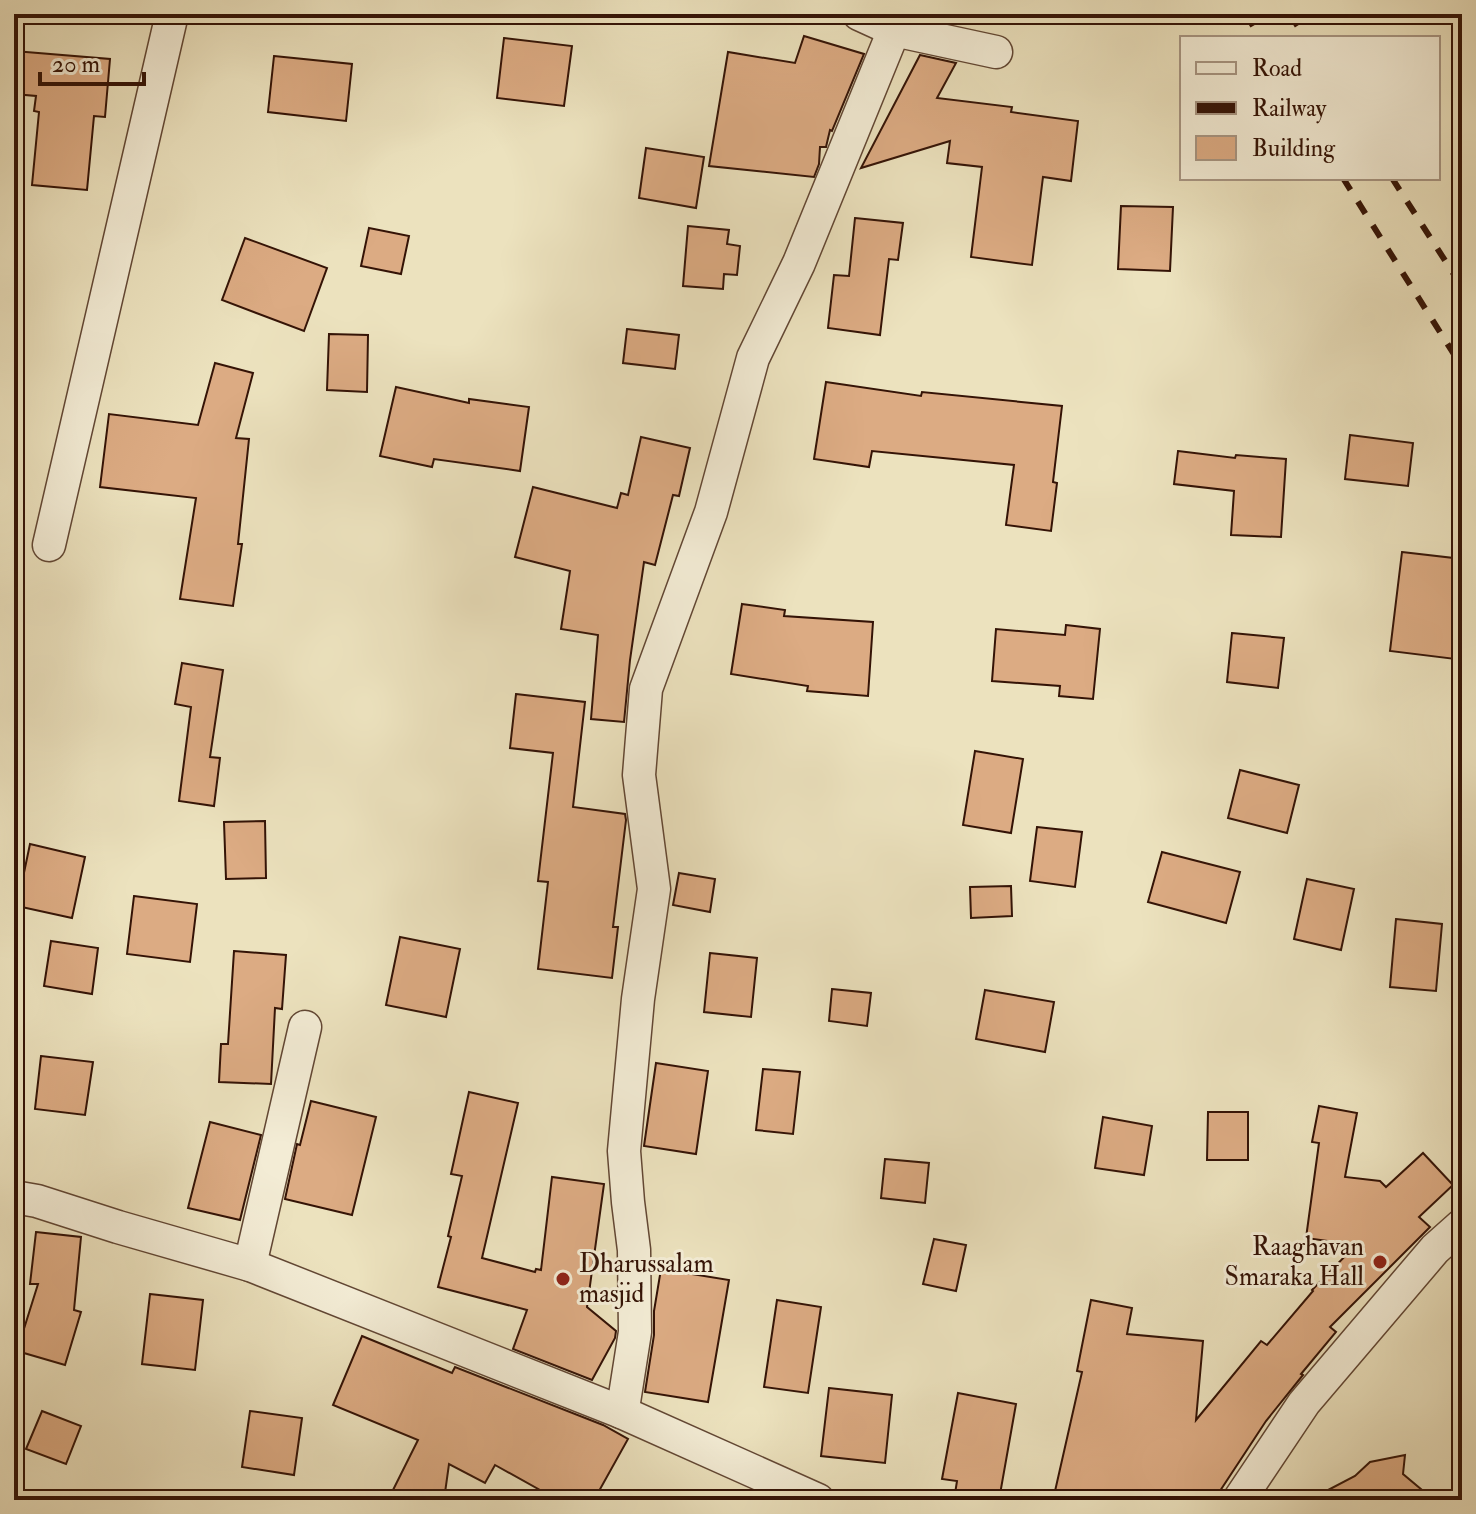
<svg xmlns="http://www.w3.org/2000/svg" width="1476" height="1514" font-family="'IM FELL Double Pica',serif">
<rect width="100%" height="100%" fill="#ece2be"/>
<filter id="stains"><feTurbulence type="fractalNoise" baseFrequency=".0025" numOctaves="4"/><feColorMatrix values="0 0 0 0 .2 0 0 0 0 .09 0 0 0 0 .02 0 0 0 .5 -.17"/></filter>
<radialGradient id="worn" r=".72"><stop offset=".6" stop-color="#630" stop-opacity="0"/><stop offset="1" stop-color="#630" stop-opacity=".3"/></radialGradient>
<!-- building -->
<g fill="#dcab83" stroke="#341306" stroke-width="2">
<polygon points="804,36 864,54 832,131 830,130 826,147 820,147 819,164 814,177 709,166 728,52 795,63"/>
<polygon points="504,38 572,46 564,106 497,98"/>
<polygon points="14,51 110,59 105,117 94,116 87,190 32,185 39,112 34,111 36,96 14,94"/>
<polygon points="920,55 956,63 937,98 1012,107 1011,112 1078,121 1071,181 1043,177 1032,265 971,257 982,167 947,163 950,141 861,168"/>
<polygon points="274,56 352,64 346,121 268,112"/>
<polygon points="646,148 704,157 696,208 639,198"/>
<polygon points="1121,206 1173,207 1170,271 1118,269"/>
<polygon points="855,218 903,223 898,260 889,259 880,335 828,328 834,275 849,276"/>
<polygon points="688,226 729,230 727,244 740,246 737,275 724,274 723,289 683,286"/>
<polygon points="369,228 409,236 401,274 361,266"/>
<polygon points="245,238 327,268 304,331 222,300"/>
<polygon points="627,329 679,335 675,369 623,363"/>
<polygon points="329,334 368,335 367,392 327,390"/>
<polygon points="215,363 253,373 236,438 249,439 238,544 242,544 233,606 180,599 196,498 100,487 109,414 198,425"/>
<polygon points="826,382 921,396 922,392 1062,406 1053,482 1057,483 1051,531 1006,525 1014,465 872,451 869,467 814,459"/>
<polygon points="396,387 469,403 469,399 529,407 520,471 434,459 432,467 380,456"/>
<polygon points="1350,435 1413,443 1408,486 1345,479"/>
<polygon points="641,437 690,448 679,496 673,495 655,565 644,562 630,660 624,722 591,719 598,635 561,629 570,571 515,557 533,487 617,508 621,493 628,495"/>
<polygon points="1178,451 1235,458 1236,455 1286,459 1281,537 1231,535 1234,491 1174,484"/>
<polygon points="1402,552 1462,559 1462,601 1455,659 1390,651"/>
<polygon points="742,604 785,610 784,616 873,622 868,696 807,691 808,686 731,674"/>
<polygon points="1066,625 1100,629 1093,699 1059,696 1060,686 992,681 996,629 1065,635"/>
<polygon points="1232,633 1284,638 1278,688 1227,682"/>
<polygon points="182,663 223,670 210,757 220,758 214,806 179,801 191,707 175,704"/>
<polygon points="516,694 585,702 573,807 625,814 626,820 613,927 618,927 612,978 538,969 548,882 538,881 553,753 510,748"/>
<polygon points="975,751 1023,759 1011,833 963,825"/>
<polygon points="1240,770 1299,785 1287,833 1228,818"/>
<polygon points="265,821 266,878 226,879 224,822"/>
<polygon points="1037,827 1082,832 1075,887 1030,881"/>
<polygon points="30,844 85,857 72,918 17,906"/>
<polygon points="1162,852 1240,872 1226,923 1148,902"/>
<polygon points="679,873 715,879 710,912 673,905"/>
<polygon points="1307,879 1354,889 1341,950 1294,939"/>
<polygon points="1011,886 1012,916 971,918 970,887"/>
<polygon points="134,896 197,904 190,962 127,954"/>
<polygon points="1396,919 1442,924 1436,991 1390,987"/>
<polygon points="400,937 460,949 446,1017 386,1005"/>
<polygon points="51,941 98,948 92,994 44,986"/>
<polygon points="234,951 286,955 282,1009 275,1008 271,1084 219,1082 221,1044 228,1044"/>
<polygon points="710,953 757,958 751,1017 704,1012"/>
<polygon points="832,989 871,993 867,1026 829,1021"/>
<polygon points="985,990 1054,1002 1045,1052 976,1039"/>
<polygon points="41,1056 93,1062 85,1115 35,1109"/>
<polygon points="656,1063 708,1071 696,1154 644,1146"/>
<polygon points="763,1069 800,1072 793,1134 756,1130"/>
<polygon points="469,1092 518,1103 482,1258 535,1272 536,1269 541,1270 552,1177 604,1184 587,1307 616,1331 615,1338 592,1380 513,1349 527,1310 438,1287 451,1237 448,1236 462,1176 451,1174"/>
<polygon points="311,1101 376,1117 352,1215 285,1199 297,1144 300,1145"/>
<polygon points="1319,1106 1357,1113 1345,1177 1380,1181 1386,1187 1423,1153 1453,1185 1419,1217 1430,1227 1330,1327 1336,1332 1301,1374 1303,1375 1266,1421 1214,1500 1053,1500 1082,1372 1077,1371 1091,1300 1132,1308 1127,1334 1203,1341 1196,1420 1261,1341 1267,1345 1313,1291 1312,1290 1356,1245 1306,1238 1319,1143 1312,1142"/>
<polygon points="1208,1112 1248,1112 1248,1160 1207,1160"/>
<polygon points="1103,1117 1152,1126 1144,1175 1095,1168"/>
<polygon points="210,1122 261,1135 240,1220 188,1208"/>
<polygon points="885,1159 929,1163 925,1203 881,1198"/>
<polygon points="36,1232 81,1237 74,1310 81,1312 65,1365 17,1351 38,1284 30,1284"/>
<polygon points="934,1239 966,1245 956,1291 923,1284"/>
<polygon points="661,1269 729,1280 708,1402 645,1392 654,1335 654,1311"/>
<polygon points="150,1294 203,1300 195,1370 142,1364"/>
<polygon points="777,1300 821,1307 808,1393 764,1387"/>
<polygon points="362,1336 452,1373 455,1367 603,1425 628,1439 594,1500 558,1500 495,1465 485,1483 449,1464 444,1500 388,1500 418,1440 333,1405"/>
<polygon points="829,1388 892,1395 885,1463 821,1456"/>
<polygon points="958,1393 1016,1404 999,1500 954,1500 957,1481 942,1479"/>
<polygon points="42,1411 81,1426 66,1464 26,1449"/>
<polygon points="250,1411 302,1418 294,1475 242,1467"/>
<polygon points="1405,1455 1403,1474 1434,1500 1309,1500 1355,1476 1370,1462"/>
</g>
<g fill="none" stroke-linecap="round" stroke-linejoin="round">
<defs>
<g id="minor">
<polyline points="859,14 894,30 996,52"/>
<polyline points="49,545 172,14"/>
<polyline points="14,1197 37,1201 118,1227 250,1265 621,1412 818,1500"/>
<polyline points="250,1265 305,1027"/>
<polyline points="621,1412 624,1402 635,1332 634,1250 628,1202 624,1151 638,999 654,889 639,775 646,689 711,512 753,358 799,263 894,30"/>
<polyline points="1239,1500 1304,1403 1435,1249 1462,1225"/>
</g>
</defs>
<!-- minor casing -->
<use href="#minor" stroke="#624734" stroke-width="35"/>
<!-- minor -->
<use href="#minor" stroke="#f3ecd5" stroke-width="32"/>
<!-- rail -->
<g stroke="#341306" stroke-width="6" stroke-dasharray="14 14" stroke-linecap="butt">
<polyline points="1246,14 1260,38"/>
<polyline points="1290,14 1305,38"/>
<polyline points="1343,178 1462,367"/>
<polyline points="1392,178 1462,287"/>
</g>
</g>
<!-- markers -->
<g fill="#8f2418" stroke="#f3ecd5" stroke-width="3">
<circle cx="1380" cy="1262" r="8"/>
<circle cx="563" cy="1279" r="8"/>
</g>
<g text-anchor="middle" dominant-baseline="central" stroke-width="6" stroke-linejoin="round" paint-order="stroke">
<!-- poi labels -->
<g font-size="26" fill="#341306" stroke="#f3ecd5" text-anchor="end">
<text x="1364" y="1247">Raaghavan<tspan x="1364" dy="30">Smaraka Hall</tspan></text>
<text x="579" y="1264" text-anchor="start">Dharussalam<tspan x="579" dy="30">masjid</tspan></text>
</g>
</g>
<!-- margin -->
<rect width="1476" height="1514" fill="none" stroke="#ece2be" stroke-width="48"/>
<rect x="16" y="16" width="1444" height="1482" fill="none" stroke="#341306" stroke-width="4"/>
<rect x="24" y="24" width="1428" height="1466" fill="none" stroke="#341306" stroke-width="2"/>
<!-- legend -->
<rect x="1180" y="36" width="260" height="144" fill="#f3ecd5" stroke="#a79582" stroke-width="2"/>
<rect x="1196" y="62" width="40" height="12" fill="#f3ecd5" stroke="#a79582" stroke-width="2"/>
<text x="1252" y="76" font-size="24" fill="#341306">Road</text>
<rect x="1196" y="102" width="40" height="12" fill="#341306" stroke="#a79582" stroke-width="2"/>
<text x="1252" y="116" font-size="24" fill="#341306">Railway</text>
<rect x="1196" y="136" width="40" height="24" fill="#dcab83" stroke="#a79582" stroke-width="2"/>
<text x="1252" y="156" font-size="24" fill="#341306">Building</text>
<!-- scale -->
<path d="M40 72v12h104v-12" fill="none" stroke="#341306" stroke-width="4"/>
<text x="52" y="72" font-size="24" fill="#341306" stroke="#f3ecd5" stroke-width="6" paint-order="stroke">20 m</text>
<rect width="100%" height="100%" filter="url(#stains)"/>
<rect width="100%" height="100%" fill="url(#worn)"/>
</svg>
